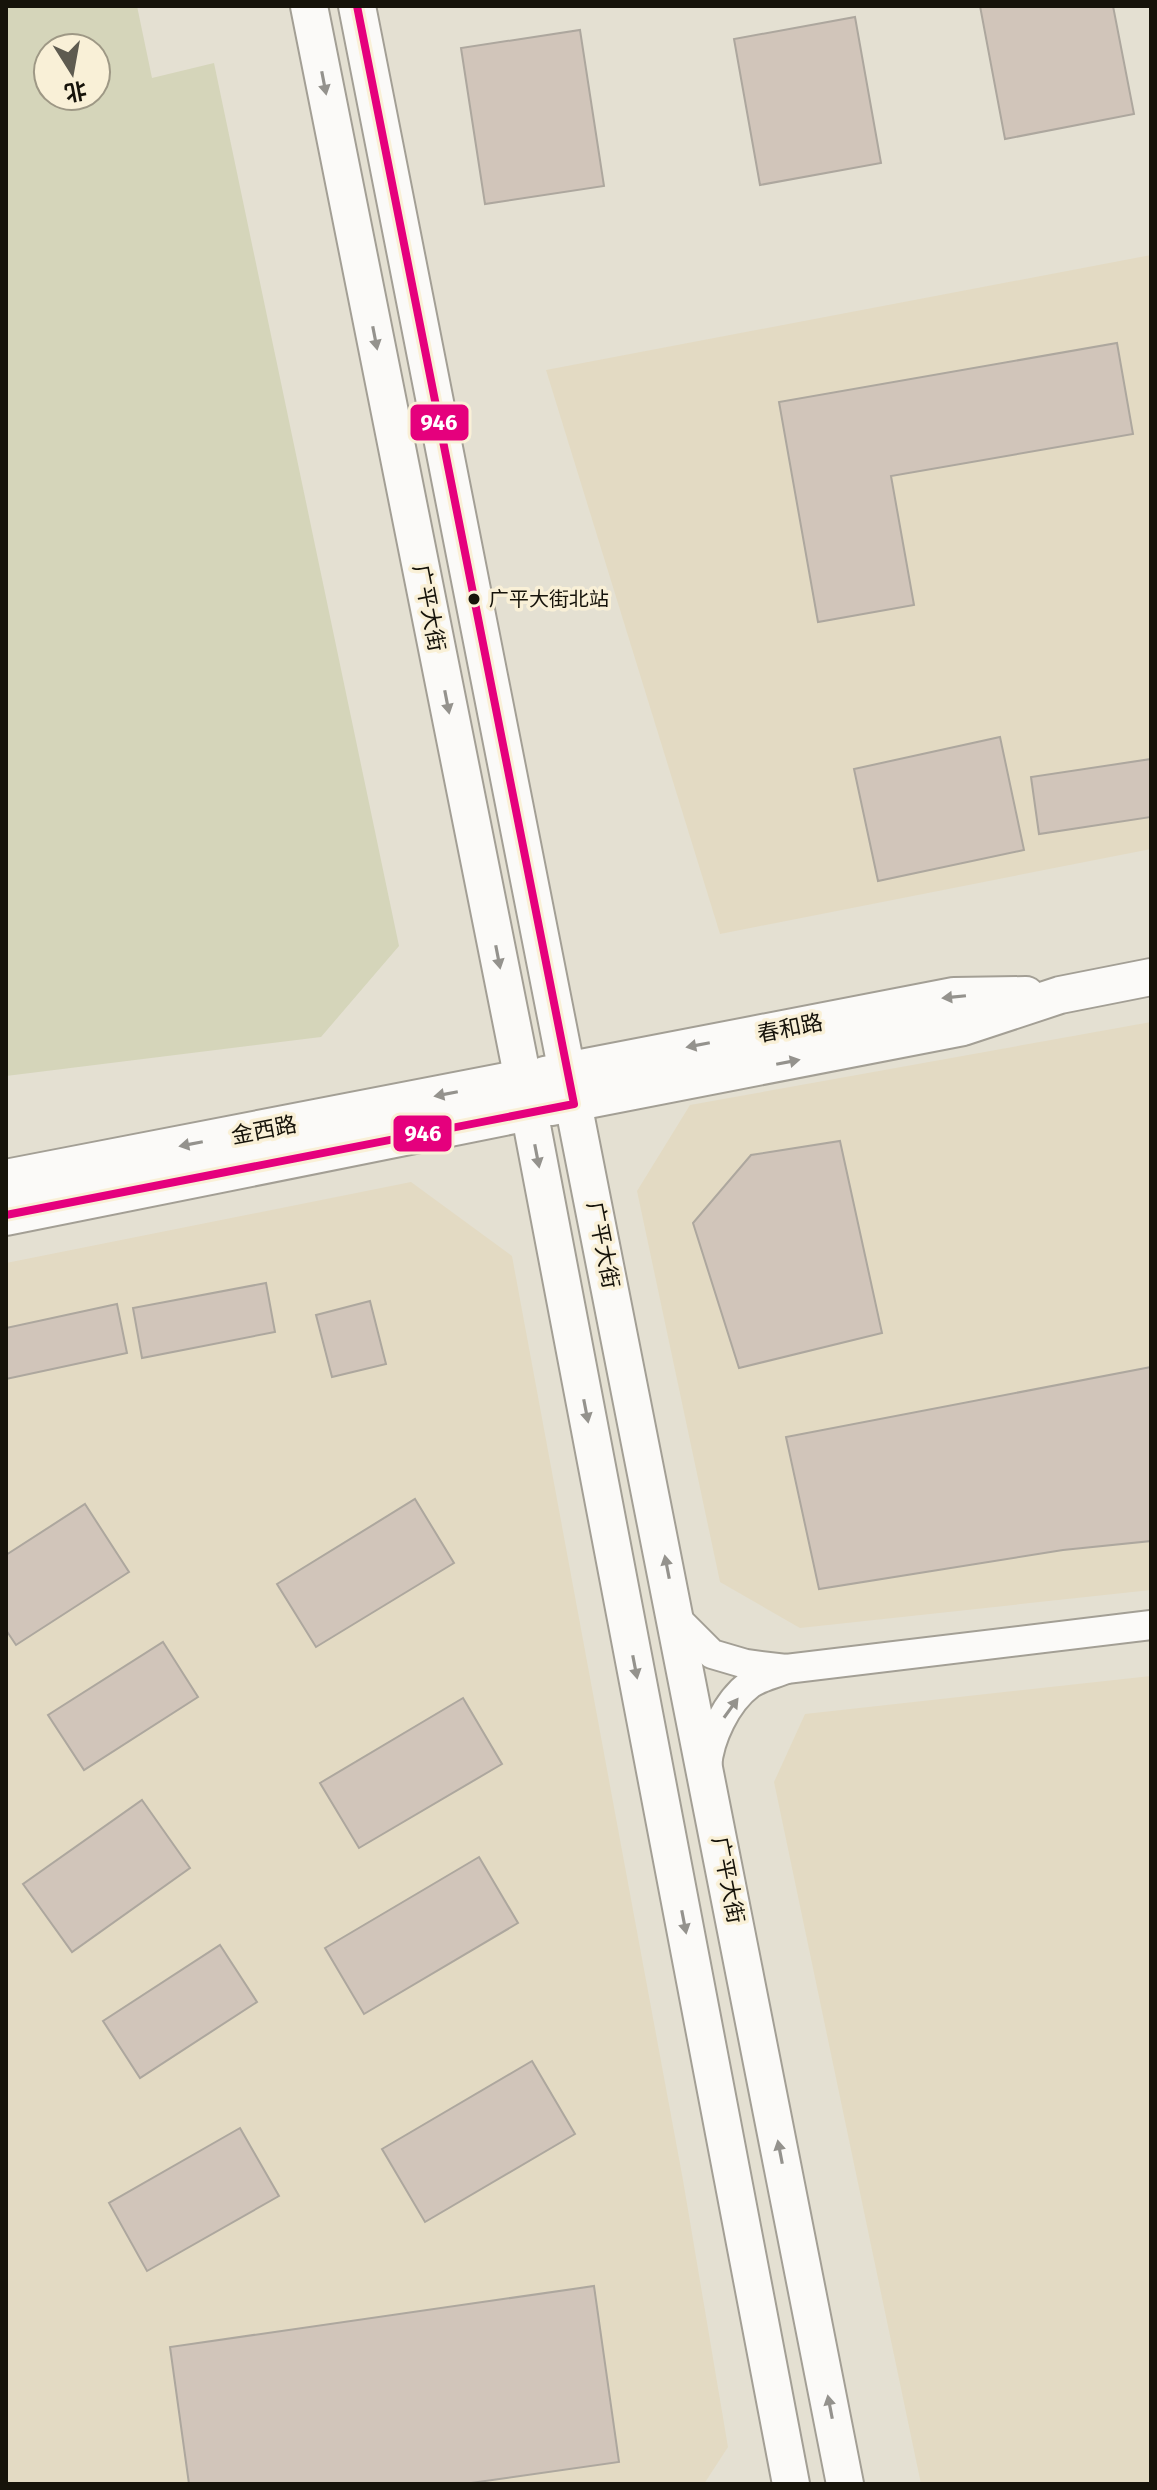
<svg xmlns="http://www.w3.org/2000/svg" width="1157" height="2490" font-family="'Fira Sans','Noto Sans SC',sans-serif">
<rect width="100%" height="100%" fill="#e4e0d2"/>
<!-- built -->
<g fill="#e3dac3">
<polygon points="1151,255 1151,849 720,934 546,370"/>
<polygon points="1151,1022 1151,1590 800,1628 720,1582 637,1191 690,1105"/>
<polygon points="411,1182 512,1256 683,2180 728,2447 704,2484 6,2484 6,1263"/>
<polygon points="1151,1676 1151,2484 921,2484 774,1782 805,1714"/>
</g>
<!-- green -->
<path fill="#d5d5ba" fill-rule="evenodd" d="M6 6H137L152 78 214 63 399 946 321 1037 6 1076ZM48 48H96V96H48Z"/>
<!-- building -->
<g fill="#d1c5ba" stroke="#ada79e" stroke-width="2">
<polygon points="980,6 1113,6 1134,114 1005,139"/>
<polygon points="855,17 881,163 760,185 734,39"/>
<polygon points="580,30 604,186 485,204 461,48"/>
<polygon points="1117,343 1133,434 891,476 914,605 818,622 779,402"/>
<polygon points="1000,737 1024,850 878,881 854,769"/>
<polygon points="1151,759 1151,817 1039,834 1031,777"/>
<polygon points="840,1141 882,1333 739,1368 693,1223 751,1155"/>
<polygon points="266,1283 275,1332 142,1358 133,1308"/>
<polygon points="370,1301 386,1364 332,1377 316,1315"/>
<polygon points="117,1304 127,1353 6,1379 6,1328"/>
<polygon points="1151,1367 1151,1541 1063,1550 819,1589 786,1437"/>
<polygon points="415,1499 454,1563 316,1647 277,1584"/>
<polygon points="85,1504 129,1572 16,1645 6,1630 6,1555"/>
<polygon points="163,1642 198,1697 84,1770 48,1715"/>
<polygon points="463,1698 502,1764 359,1848 320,1783"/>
<polygon points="142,1800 190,1868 72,1952 23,1884"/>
<polygon points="479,1857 518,1923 364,2014 325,1948"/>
<polygon points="220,1945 257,2002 140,2078 103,2021"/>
<polygon points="532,2061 575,2134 425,2222 382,2149"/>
<polygon points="240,2128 279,2196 147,2271 109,2203"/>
<polygon points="594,2286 619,2462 464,2484 189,2484 170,2347"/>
</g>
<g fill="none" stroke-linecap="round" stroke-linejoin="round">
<defs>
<g id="minor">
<polyline points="677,1619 712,1654 746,1664 786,1669 1151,1625"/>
<path d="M707 1767C709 1739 726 1702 750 1684 760 1677 775 1674 786 1669"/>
</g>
<g id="tertiary">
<polyline points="309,6 529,1110 791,2484"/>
<polyline points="357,6 845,2484"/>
<polyline points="545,1075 954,996 1026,995"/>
<polyline points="551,1107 963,1027 1060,995 1151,977"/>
</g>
<g id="secondary">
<polyline points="6,1180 522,1080"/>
<polyline points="6,1215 529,1110"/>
</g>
</defs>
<!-- minor casing -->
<use href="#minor" stroke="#a39f95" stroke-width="32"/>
<!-- tertiary casing -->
<use href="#tertiary" stroke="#a39f95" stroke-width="40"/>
<!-- secondary casing -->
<use href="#secondary" stroke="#a39f95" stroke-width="44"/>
<!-- minor -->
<use href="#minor" stroke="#fbfaf8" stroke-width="28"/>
<!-- tertiary -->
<use href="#tertiary" stroke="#fbfaf8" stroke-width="36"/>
<!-- secondary -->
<use href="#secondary" stroke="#fbfaf8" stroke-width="40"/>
<defs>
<polyline id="bus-1" points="6,1215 574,1104 357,6"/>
</defs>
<!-- bus-1 casing -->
<use href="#bus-1" stroke="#f9f0d7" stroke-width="14"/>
<!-- bus-1 -->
<use href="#bus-1" stroke="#e5007d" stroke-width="8"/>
</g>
<!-- one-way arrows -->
<defs><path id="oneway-solid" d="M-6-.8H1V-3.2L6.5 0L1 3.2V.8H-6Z" transform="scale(2)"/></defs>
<g fill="#94928d">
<use href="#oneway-solid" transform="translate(324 83) rotate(79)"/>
<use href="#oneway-solid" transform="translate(375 338) rotate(79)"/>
<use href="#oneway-solid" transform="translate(447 702) rotate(79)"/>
<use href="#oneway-solid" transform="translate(498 957) rotate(79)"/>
<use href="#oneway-solid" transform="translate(954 997) rotate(174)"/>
<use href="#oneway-solid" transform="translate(698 1045) rotate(169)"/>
<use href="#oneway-solid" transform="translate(788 1062) rotate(-11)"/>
<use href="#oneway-solid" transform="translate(446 1094) rotate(169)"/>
<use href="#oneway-solid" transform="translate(191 1144) rotate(169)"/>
<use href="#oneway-solid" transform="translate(537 1156) rotate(79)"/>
<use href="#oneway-solid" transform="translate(586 1411) rotate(79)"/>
<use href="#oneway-solid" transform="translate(667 1567) rotate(-101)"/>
<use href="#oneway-solid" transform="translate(635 1667) rotate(79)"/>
<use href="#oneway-solid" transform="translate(731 1708) rotate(-54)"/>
<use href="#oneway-solid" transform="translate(684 1922) rotate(79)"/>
<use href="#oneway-solid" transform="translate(780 2152) rotate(-101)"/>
<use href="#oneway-solid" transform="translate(830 2407) rotate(-101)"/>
</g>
<!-- markers -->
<circle fill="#16130a" stroke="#f9f0d7" stroke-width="3" cx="474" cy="599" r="7"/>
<g text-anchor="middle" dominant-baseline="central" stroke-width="7" stroke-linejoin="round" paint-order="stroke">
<!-- bus labels -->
<g font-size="20" fill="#16130a" stroke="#f9f0d7" text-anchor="start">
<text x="489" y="599">广平大街北站</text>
</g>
<!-- street labels -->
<g font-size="22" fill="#16130a" stroke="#f9f0d7">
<text transform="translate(429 608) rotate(79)">广平大街</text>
<text transform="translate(790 1028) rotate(-11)">春和路</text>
<text transform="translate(264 1130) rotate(-11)">金西路</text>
<text transform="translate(603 1245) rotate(79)">广平大街</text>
<text transform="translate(728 1880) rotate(79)">广平大街</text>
</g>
</g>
<g stroke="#f9f0d7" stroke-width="3">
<rect x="409" y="403" width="61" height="39" rx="8" fill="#e5007d"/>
<rect x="392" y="1114" width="61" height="39" rx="8" fill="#e5007d"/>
</g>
<g font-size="22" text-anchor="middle" font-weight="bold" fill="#fff">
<text x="439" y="430">946</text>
<text x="423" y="1141">946</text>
</g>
<!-- border -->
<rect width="1157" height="2490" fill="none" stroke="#16130a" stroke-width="16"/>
<!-- north arrow -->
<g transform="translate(72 72) rotate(169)"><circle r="38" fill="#f9f0d7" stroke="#9e9885" stroke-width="2"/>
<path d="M0-6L14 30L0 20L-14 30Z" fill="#5e5b50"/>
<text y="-12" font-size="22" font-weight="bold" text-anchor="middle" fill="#16130a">北</text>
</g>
</svg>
